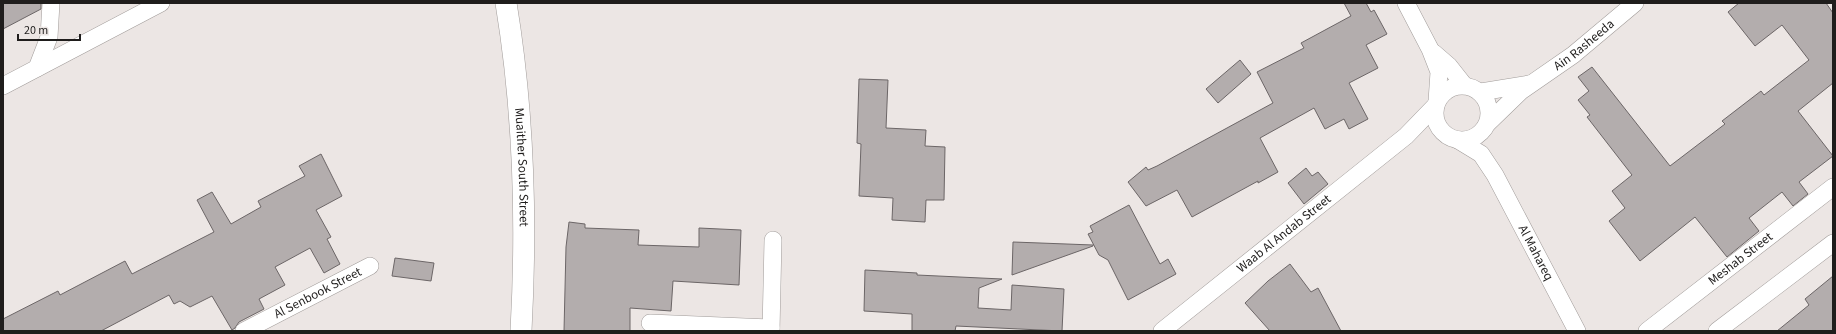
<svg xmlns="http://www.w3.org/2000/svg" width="1836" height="334" font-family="'Source Sans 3',sans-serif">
<rect width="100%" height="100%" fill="#ece6e4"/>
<!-- building -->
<g fill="#b3adad" stroke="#6c6667">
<polygon points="3,3 41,3 41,9 3,29"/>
<polygon points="1344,3 1366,3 1371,12 1374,10 1387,34 1366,45 1378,68 1349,83 1368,119 1349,129 1344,119 1325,129 1314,108 1260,138 1278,172 1258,183 1258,181 1192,217 1177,190 1146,206 1128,182 1146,167 1148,170 1157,166 1273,103 1257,72 1304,48 1301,43 1351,16"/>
<polygon points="1739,3 1826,3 1833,13 1833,83 1798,111 1833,156 1799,182 1808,194 1793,206 1782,192 1749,218 1759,231 1727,257 1695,217 1640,261 1609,221 1625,208 1612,191 1632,175 1587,117 1590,115 1578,100 1589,91 1578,77 1592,67 1670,166 1725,124 1722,121 1761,91 1764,95 1809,60 1782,25 1755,46 1728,12"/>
<polygon points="1240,60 1251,74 1218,103 1206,89"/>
<polygon points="859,79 888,80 886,128 926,130 925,146 945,147 944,200 926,200 925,222 892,220 893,198 859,196 861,144 857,143"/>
<polygon points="321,154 342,196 316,210 331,237 327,239 340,264 324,273 310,248 275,267 285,285 259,299 264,309 239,322 235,328 232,330 212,296 190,307 180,301 174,304 169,295 101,331 3,331 3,319 58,291 60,295 125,261 132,274 214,232 197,200 212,192 231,224 261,207 258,201 305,176 299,166"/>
<polygon points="1306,168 1312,176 1318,172 1328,184 1304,204 1288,183"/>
<polygon points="1129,205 1160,264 1168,259 1176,274 1128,300 1108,260 1099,255 1088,234 1093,232 1090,226"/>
<polygon points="569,222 585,224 585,228 639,230 638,245 699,247 699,228 741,230 739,285 673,281 671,311 630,308 630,331 564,331 566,247"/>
<polygon points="1013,242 1093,245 1093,246 1012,275"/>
<polygon points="395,258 434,263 431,281 392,276"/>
<polygon points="1290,264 1311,292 1318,288 1341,331 1270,331 1245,303 1268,281"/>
<polygon points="865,270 917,273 917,275 1002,279 979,288 978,308 1011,310 1012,285 1064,289 1062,331 956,326 955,331 912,331 912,314 864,311"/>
<polygon points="1833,276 1833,331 1777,331 1809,305 1805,299"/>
</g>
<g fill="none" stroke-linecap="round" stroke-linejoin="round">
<defs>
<g id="minor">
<polyline points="1406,3 1430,49 1439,72 1437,101"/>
<polyline points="1434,53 1449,66 1464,85"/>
<polyline points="37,68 49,37 51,3"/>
<circle cx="1462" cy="113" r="27"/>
<polyline points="3,86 161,3"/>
<polyline points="1481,92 1529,84"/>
<path id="s1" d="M1488 123 1521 91 1573 55 1635 3"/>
<path id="s2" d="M1458 140 1481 154 1495 175 1577 331"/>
<polyline points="650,323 771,328"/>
<path id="s3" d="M244 331 370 266"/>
<polyline points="771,331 773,240"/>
<path id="s4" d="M1162 331 1406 136 1436 105"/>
<path id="s5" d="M1647 331 1833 187"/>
<polyline points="1717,331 1833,243"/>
</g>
<g id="tertiary">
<path id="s6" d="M506 3C524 112 527 221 521 331"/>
</g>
</defs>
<!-- minor casing -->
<use href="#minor" stroke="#a09b99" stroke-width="18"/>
<!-- tertiary casing -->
<use href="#tertiary" stroke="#a09b99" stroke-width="22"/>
<!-- minor -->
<use href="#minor" stroke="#fff" stroke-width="17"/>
<!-- tertiary -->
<use href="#tertiary" stroke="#fff" stroke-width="21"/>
</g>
<g text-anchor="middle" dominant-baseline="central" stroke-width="4" stroke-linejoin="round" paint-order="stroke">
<!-- street labels -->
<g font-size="13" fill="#1f1d1c" stroke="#ece6e4">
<text stroke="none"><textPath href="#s1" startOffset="124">Ain Rasheeda</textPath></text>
<text stroke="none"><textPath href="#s6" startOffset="165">Muaither South Street</textPath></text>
<text stroke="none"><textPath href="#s4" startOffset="156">Waab Al Andab Street</textPath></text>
<text stroke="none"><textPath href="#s2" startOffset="140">Al Mahareq</textPath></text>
<text stroke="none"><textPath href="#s5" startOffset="118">Meshab Street</textPath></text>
<text stroke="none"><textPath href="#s3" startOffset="83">Al Senbook Street</textPath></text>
</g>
</g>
<!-- border -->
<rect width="1836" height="334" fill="none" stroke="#1f1d1c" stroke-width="8"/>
<!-- scale -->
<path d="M18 34v6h62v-6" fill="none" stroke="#1f1d1c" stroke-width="2"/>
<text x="24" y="34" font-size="12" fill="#1f1d1c" stroke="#ece6e4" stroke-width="3" paint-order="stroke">20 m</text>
</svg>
